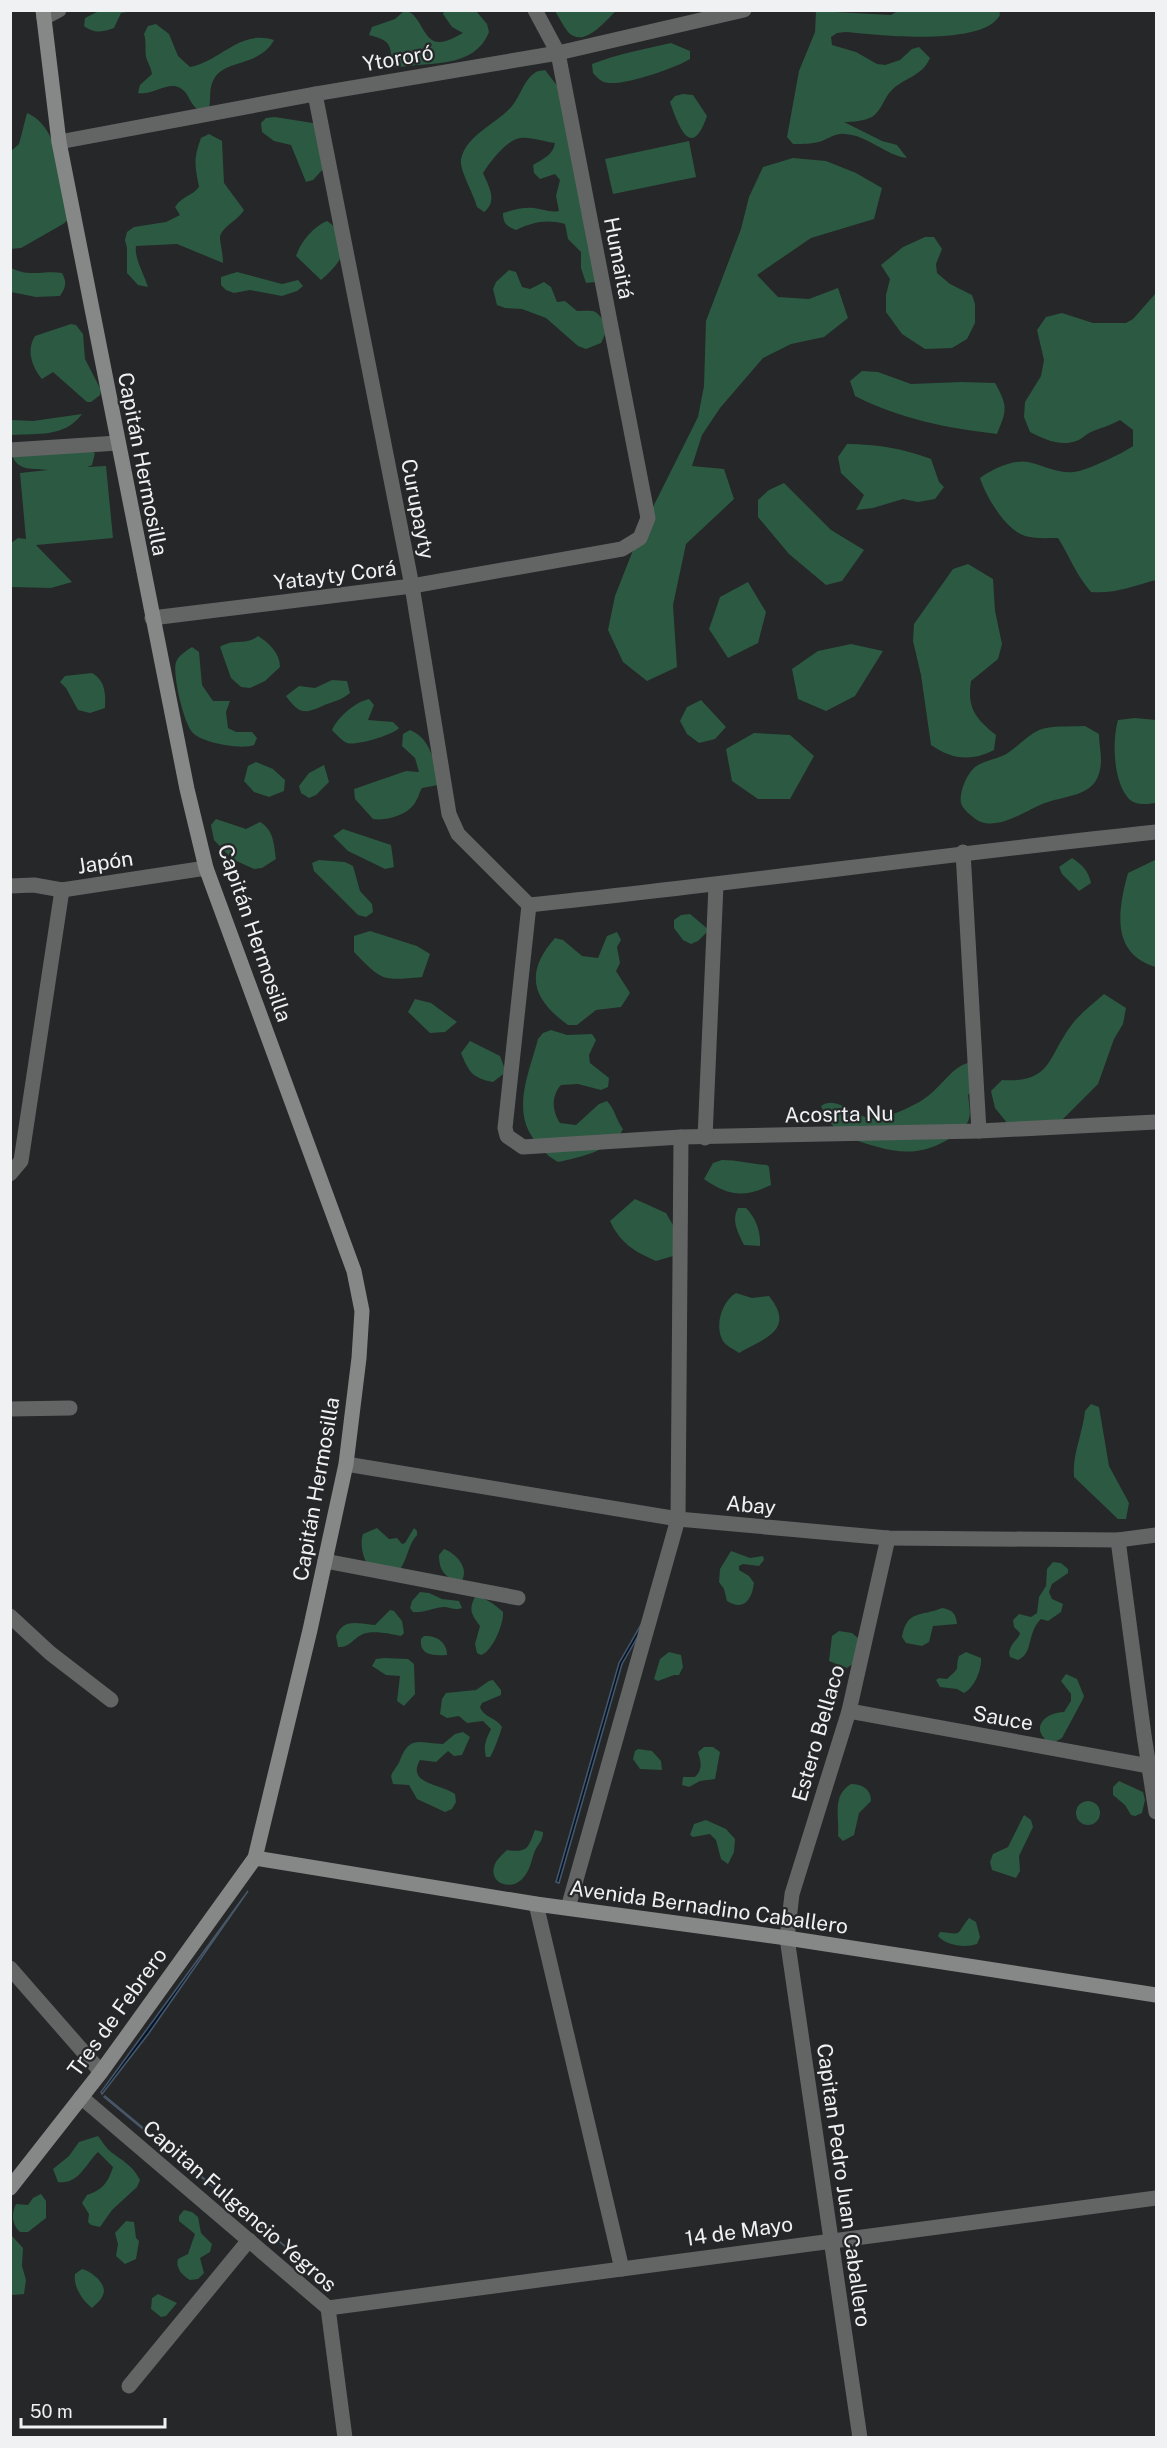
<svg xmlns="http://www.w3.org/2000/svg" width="1167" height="2448" font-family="'Public Sans',sans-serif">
<rect width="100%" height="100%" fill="#252729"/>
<!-- green -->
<g fill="#2c5941">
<path d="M101 10H133V11L121 13 114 28C102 32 95 34 84 26L85 18Z"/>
<path d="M586 10 616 11C605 21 584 49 568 32 563 26 559 17 555 11Z"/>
<path d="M404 11C421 11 422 43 440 42 447 42 457 36 463 33L452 27 443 14 444 11H476L487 24 489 32C474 70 428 61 395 68 387 46 396 42 369 35L372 27 395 19Z"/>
<path d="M816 11 891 15 898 11H907L999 10 1000 15C983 47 877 35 846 32L837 33 831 37 832 45 856 52 877 64 885 65 900 60 912 49 919 47 930 58C922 77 904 77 891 91 884 98 882 110 872 117 864 121 853 122 844 122L882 141 897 145 907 158C885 155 867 135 845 134 836 133 830 138 822 141 813 144 803 144 793 144L787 137 799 71 815 32Z"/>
<path d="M156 24 169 34 178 56 190 67C221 61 240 29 274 40 259 68 223 58 213 81 209 88 211 100 209 109L202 112C188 105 191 94 180 88 168 81 152 96 138 93L140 85 152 74C151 68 149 65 147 60 144 52 147 43 144 34L148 26Z"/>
<path d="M671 43 690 51V59C676 68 619 88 604 82 600 81 596 76 593 73L592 64C618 54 644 49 671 43Z"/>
<path d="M545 70 559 88 596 282 586 283 581 268V252L568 239 565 224C545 219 534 222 516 230 506 226 503 223 503 213 513 210 523 207 534 208 543 209 550 213 559 211L556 196 560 180 555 174 540 179 534 173 533 165C543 159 553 155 555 143 544 142 532 137 521 138 507 139 490 162 483 173 489 187 498 201 484 212L477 207C474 194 459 170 461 159 467 134 497 124 512 106 521 95 524 79 536 72 539 70 542 71 545 70Z"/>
<path d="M683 94 693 95 707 116C691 162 678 125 670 102L675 96Z"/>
<path d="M27 113C61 127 63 187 69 219L63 224 21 248 10 249V152L19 144Z"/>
<polygon points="275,117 319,124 335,156 313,180 306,182 291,145 274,141 262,132 261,123 266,118"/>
<path d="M209 134 222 141 224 183 244 210C239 220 219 228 220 239 221 247 223 255 223 263L177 244 136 246C134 258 144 274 148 287L138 285 127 273V248L125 240 127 232 134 227 166 222 180 215 175 207C182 196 192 196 199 187 195 165 193 160 201 138Z"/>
<polygon points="689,141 696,177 613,194 605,159"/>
<polygon points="793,158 826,161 856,173 882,188 874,219 811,238 757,275 778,297 809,299 838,288 848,318 824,337 791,344 763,358 720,408 702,435 692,466 724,469 734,499 686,544 673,605 677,667 647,681 623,662 608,630 615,596 639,535 698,417 704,386 706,321 741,229 749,197 763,167"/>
<path d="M327 221C356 241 344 260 321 280L296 256C301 241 313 227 327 221Z"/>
<polygon points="925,237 934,237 942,249 936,264 937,273 950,284 972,295 975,304 975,323 967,339 952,348 925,349 902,334 886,312 886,295 890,279 881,265 903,247"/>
<path d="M10 267C27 278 44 270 62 273 67 282 66 287 60 296L36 297 11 292Z"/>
<path d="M509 270 516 272 522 287 530 289 544 282 551 287 557 302 565 301 577 311C599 310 594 310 609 326L601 343 586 349 578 346 546 318 522 309 505 308 497 305 493 289 496 282Z"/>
<polygon points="237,272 282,284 298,280 303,286 297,291 282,296 250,290 234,293 226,290 221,285 221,277"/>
<path d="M1156 293V580C1133 586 1115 594 1091 592 1076 575 1070 557 1058 538 1048 538 1035 539 1025 536 1006 530 986 497 980 478 992 469 1013 459 1028 462 1043 465 1058 474 1074 472 1086 471 1123 453 1133 446V430L1120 420C1110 426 1099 428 1089 433 1085 435 1081 440 1076 441 1060 447 1044 439 1030 432L1024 417 1025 402 1041 376 1044 360 1037 330 1046 317 1062 313 1093 323H1126L1133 319Z"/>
<path d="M71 324 76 325 83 334 85 359 101 390 100 395 91 402H87L53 372 42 379C32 367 26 350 35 336Z"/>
<path d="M862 371 878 372 911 384 961 382 995 383C1008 406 1007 410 997 434 947 428 900 419 855 396L850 381Z"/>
<path d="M82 414C64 438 38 433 11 435V420L33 421Z"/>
<path d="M847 444C876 444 905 449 931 459L939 482 944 487 935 499 918 502 903 499 873 508 856 510 864 495 841 473 838 457Z"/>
<path d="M87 450 95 453 92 465 87 467 106 466 113 538 36 545 72 582 51 588 12 587 11 543 18 538 26 539 20 473 48 470C33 468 18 472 12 455Z"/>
<polygon points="784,483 831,530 864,550 842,581 826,585 789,554 758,517 758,500 769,490"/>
<path d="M968 564 993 579 995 611 1002 644 998 659 971 681C967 708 975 718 996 735L994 750C971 762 951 759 931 745L921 675 913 641 914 624 953 569Z"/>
<polygon points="748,582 766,612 758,643 728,658 709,629 720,597"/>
<path d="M258 636C269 643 280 653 280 667L265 681 250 688 241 687 231 678 220 647C233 638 246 646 258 636Z"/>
<polygon points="851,644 883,651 855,696 826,711 798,699 792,669 818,651"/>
<path d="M192 647 199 652 202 685 213 701H230L226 712 228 728 236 732H252L257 738 254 745C241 750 203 743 193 733 184 725 172 674 176 662 179 655 186 651 192 647Z"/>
<path d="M92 673C105 680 106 694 105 708L90 713 78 710 66 688 60 682 65 676Z"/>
<path d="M332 680 347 681 350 693C343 699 336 701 327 704 306 713 301 717 286 696L299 686 315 688Z"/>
<path d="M369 699 374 705 368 720 393 722 399 728C393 735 356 746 347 743 342 741 336 734 332 730 338 717 355 702 369 699Z"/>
<polygon points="701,700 726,727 715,739 699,743 687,734 680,721 687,707"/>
<path d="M1135 718 1156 720V803C1148 804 1136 806 1129 799 1113 782 1112 741 1118 720Z"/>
<path d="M1085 726 1099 734C1099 743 1101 752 1101 761 1100 797 1070 794 1045 803 1024 811 993 835 973 817 968 813 963 809 961 803 959 793 966 776 973 769 979 762 993 760 1002 756 1015 750 1025 737 1039 730 1051 725 1071 727 1085 726Z"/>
<path d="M410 730C431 738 436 765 438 785L422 788C419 792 419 797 416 801 409 815 387 821 373 819L355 799 354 789 406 771 419 772 415 758 402 746 403 734Z"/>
<polygon points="754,733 790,735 814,756 790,799 758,799 732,781 726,749"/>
<polygon points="256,762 273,769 285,780 284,791 269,797 254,792 244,781 248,766"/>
<polygon points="324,765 329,782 316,795 309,798 301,793 299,786 309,773"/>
<path d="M216 819 246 829 260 822C274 830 274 845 276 859L262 868 254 869 232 859 214 840 211 825Z"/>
<polygon points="343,829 391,845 394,867 385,869 348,851 333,836"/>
<path d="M1072 858C1082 865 1088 870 1091 883L1079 891 1062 874 1059 867Z"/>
<polygon points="319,860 345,862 353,866 360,891 372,904 373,912 366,917 358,915 314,871 312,863"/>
<path d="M1155 860 1156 861V967C1110 954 1118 909 1128 873Z"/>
<polygon points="690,914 709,930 698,941 691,944 683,940 674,928 674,920 681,915"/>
<path d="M370 931 417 946 430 954 422 977C382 981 382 981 354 952V936Z"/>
<path d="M617 932 621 940 617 947 620 963 616 971 630 993 621 1007 596 1010 577 1025H568C532 999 524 973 555 938L563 940 582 956 598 958 607 936Z"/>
<path d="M1104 994 1126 1008 1123 1024 1114 1039 1098 1084 1063 1119 1048 1129 1032 1136 1016 1134 995 1108 991 1091 1002 1080C1051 1083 1047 1059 1070 1027 1079 1014 1093 1004 1104 994Z"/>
<polygon points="415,999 431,1003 457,1022 445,1032 430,1033 408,1012"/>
<path d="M551 1030 567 1035 592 1034 596 1040 589 1055 590 1063 609 1078 608 1087 601 1090 578 1084 561 1085C551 1096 552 1111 560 1123L576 1125 599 1104 607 1101C615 1109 616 1120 623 1129 614 1150 578 1158 558 1162 549 1157 543 1151 537 1143 510 1113 529 1073 538 1039L543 1033Z"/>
<path d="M470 1041 500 1056 506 1072 493 1082C472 1078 469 1072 461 1053Z"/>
<path d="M971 1062 979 1083 968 1095C971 1117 973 1123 952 1137 914 1162 886 1150 846 1137 835 1131 826 1118 821 1106 839 1093 857 1123 881 1118 895 1114 917 1105 928 1096 943 1085 952 1066 971 1062Z"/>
<path d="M722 1160C738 1160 751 1164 767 1165L769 1167 771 1185C744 1198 728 1196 704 1179L713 1163Z"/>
<path d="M635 1199 666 1213 684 1244 673 1256 656 1261C635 1252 620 1243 610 1221Z"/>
<path d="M738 1208H746C756 1218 761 1232 760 1246L744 1245C738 1232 731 1221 738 1208Z"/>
<path d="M736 1293 752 1298 769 1296C796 1330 765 1338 739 1353 734 1349 726 1346 723 1341 714 1326 722 1301 736 1293Z"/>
<path d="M1091 1404 1099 1407 1109 1466 1129 1503 1126 1519H1118L1074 1477C1072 1454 1083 1433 1085 1411Z"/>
<path d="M377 1528 389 1539 397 1538 402 1544 405 1543 414 1528 417 1531V1535C407 1546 408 1560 398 1572L367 1563C362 1556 360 1541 363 1534Z"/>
<path d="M444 1549C457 1554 470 1569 461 1582 445 1578 439 1571 439 1555Z"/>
<path d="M731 1551 750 1558 763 1556 764 1560 759 1566 743 1564 739 1566V1570L749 1576 754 1583C752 1599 744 1612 727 1601L724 1589 719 1582 720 1569Z"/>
<path d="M1053 1562 1061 1563 1068 1569V1573L1052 1584 1049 1592 1052 1599 1063 1604 1061 1612 1048 1621 1041 1619C1026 1634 1034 1653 1018 1660L1010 1657 1009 1653C1011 1642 1019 1639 1020 1633L1014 1627 1013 1620 1019 1614 1031 1617 1037 1613 1039 1597 1046 1586 1047 1569Z"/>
<path d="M420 1592 429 1593 442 1599 459 1601 462 1608C455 1611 450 1607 443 1607 433 1608 423 1613 413 1612L410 1608 412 1601Z"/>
<path d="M475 1597C486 1597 495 1605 503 1612 504 1624 492 1652 481 1655L477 1653 475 1644 480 1626C472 1615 468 1610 475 1597Z"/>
<path d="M942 1608C953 1610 956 1614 957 1624L933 1626 929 1642 922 1646 906 1643 902 1637C907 1609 921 1617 942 1608Z"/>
<path d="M390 1610 394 1611 402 1621 404 1633 401 1636C391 1634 373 1630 363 1634 353 1638 350 1648 338 1647L336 1636C344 1617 359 1624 375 1625Z"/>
<polygon points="839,1631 852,1633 858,1638 854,1663 847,1668 829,1661 832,1636"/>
<path d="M424 1636C436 1635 447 1642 447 1655 433 1656 419 1655 421 1639Z"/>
<polygon points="669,1652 681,1655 683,1667 679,1675 674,1675 658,1681 654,1679 660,1659"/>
<path d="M966 1652 981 1658C982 1670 974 1688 964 1693L957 1689 940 1687 936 1680 939 1678 947 1679C963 1665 954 1671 959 1656Z"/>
<polygon points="384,1658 408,1659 414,1664 415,1694 404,1706 397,1701 400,1676 386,1675 372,1666 376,1659"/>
<path d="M1066 1674 1077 1679 1084 1696 1083 1699 1062 1738 1055 1742 1047 1741C1030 1726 1047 1712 1064 1712L1071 1701V1694L1061 1681Z"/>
<path d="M493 1680 501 1690V1695L482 1703 480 1707C484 1718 496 1717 502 1727 501 1731 493 1754 490 1757H486C483 1745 486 1740 491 1729L483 1721 467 1723 459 1716 447 1718 440 1714 442 1699 446 1693 476 1690 489 1681Z"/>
<path d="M463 1732 470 1737 462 1755 454 1756 448 1751 436 1762 420 1760C406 1784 441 1784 455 1794L456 1802 452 1809 445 1812 417 1799 409 1785 393 1784 391 1776C393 1770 398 1766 400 1760 410 1734 421 1744 443 1744L455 1734Z"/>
<path d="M704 1747H713L720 1752 715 1779 700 1781 689 1787 682 1785 683 1777H695C703 1769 701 1762 698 1752Z"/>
<polygon points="638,1749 652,1751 661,1761 662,1770 640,1769 633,1759 635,1751"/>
<polygon points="1119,1781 1143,1792 1145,1800 1142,1813 1135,1816 1131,1815 1125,1805 1113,1795 1113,1787"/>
<path d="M851 1784C862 1784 871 1789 871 1801L859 1813 854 1835 843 1841 838 1836C840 1817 831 1796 851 1784Z"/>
<circle cx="1088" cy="1813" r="12"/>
<polygon points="1024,1815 1031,1820 1033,1827 1019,1856 1020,1871 1016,1878 992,1870 990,1862 993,1854 1008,1847"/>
<polygon points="706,1820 726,1829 735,1839 734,1852 728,1864 721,1859 716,1840 710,1834 693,1837 690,1835 694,1824"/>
<path d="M535 1830 543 1832C543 1841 537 1845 534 1853 531 1862 530 1870 523 1878 511 1892 487 1883 495 1864 497 1859 503 1854 507 1850 529 1853 528 1847 535 1830Z"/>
<path d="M969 1918 976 1922 980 1937 977 1944C965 1948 947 1946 938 1936L940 1932C964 1934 954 1937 969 1918Z"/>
<path d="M98 2136C102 2141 106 2148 111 2152 123 2161 133 2166 140 2180L137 2187 112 2210 100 2227 91 2225 88 2222 89 2214 82 2203 87 2195C102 2190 108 2183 113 2167L98 2152C85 2165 78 2185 58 2182L53 2169 69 2156 79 2142Z"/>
<path d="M41 2194 46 2201V2218L28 2232H20C12 2225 11 2214 16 2204L28 2205 33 2198Z"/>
<path d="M184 2210 192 2212 198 2217 201 2233 212 2244 210 2252 200 2258 204 2273 198 2279 190 2280C183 2276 175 2268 178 2259L188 2254 195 2234 179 2221V2216Z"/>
<polygon points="126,2221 134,2222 136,2238 139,2241 136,2259 125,2264 116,2256 118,2244 115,2233"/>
<polygon points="12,2236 23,2248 22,2266 26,2280 24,2294 13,2295 11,2293"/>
<path d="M82 2269C91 2271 110 2285 102 2297 100 2301 95 2305 92 2308 82 2300 73 2286 75 2274Z"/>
<polygon points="158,2294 177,2303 166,2316 161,2317 151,2309 152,2298"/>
</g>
<!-- water -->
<g fill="#00152d" stroke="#485768" stroke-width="1.5">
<polygon points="642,1623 645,1624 622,1664 559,1883 556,1882 619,1663"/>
<polygon points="248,1891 149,2033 102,2094 101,2092"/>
<polygon points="105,2096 333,2286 104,2097"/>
</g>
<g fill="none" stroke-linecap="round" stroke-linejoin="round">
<!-- street -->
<g stroke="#636565" stroke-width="15">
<polyline points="44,18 59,10"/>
<polyline points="315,94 412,586 449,814 458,834 529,905"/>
<polyline points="59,142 315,94 558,53 744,10"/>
<polyline points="10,450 118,443"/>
<polyline points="152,618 412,586 622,549 640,538 648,518 558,53 535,10"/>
<polyline points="963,852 979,1131"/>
<polyline points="10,886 34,885 62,890 206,868"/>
<polyline points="529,905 505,1128 507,1136 523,1147 681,1137 979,1131 1156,1122"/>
<path d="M529 905C738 883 947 854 1156 832"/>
<polyline points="705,1138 716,885"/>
<polyline points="10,1174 21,1161 62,890"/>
<polyline points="10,1409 70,1408"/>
<polyline points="346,1464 678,1519 888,1538 1118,1540 1156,1535"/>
<polyline points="1118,1540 1144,1735 1156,1812"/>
<polyline points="325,1561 518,1598"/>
<polyline points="10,1616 50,1653 111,1700"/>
<polyline points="849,1711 1149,1766"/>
<polyline points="536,1904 622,2269"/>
<polyline points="568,1908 678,1519 681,1137"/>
<polyline points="10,1968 101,2072"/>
<polyline points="81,2097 328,2308 345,2438"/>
<polyline points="328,2308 1156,2198"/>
<polyline points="129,2386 249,2240"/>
<polyline points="860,2438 787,1938 792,1894 849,1711 888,1538"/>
</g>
<!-- secondary -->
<g stroke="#868887" stroke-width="15">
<polyline points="255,1858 536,1904 787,1938 1156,1995"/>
<polyline points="10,2188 101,2072 255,1858 310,1630 346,1464 359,1358 362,1311 354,1271 206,868 187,789 59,142 43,10"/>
</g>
</g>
<g text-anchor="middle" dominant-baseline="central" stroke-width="4.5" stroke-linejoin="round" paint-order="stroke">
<!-- street labels -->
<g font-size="21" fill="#eff1f2" stroke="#252729">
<text transform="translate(398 58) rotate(-10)">Ytororó</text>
<text transform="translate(619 258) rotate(79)">Humaitá</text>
<text transform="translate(143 464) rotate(79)">Capitán Hermosilla</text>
<text transform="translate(418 509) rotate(79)">Curupayty</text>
<text transform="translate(335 575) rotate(-7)">Yatayty Corá</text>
<text transform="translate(105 862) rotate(-9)">Japón</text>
<text transform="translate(255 933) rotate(71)">Capitán Hermosilla</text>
<text transform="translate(839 1114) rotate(-1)">Acosrta Nu</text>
<text transform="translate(316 1489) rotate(-80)">Capitán Hermosilla</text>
<text transform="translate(751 1505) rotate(5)">Abay</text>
<text transform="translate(1003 1718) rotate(10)">Sauce</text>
<text transform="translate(818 1733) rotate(-74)">Estero Bellaco</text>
<text transform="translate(709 1907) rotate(8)">Avenida Bernadino Caballero</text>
<text transform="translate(117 2012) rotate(-54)">Tres de Febrero</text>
<text transform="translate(844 2185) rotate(82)">Capitan Pedro Juan Caballero</text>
<text transform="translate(240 2206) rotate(41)">Capitan Fulgencio Yegros</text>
<text transform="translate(739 2231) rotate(-8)">14 de Mayo</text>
</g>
</g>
<!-- border -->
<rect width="1167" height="2448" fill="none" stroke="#eff1f2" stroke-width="24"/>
<!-- scale -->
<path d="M21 2418v9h144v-9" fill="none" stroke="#eff1f2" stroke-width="3"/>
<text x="30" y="2418" font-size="18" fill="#eff1f2" stroke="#252729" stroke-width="4.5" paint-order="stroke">50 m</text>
</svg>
